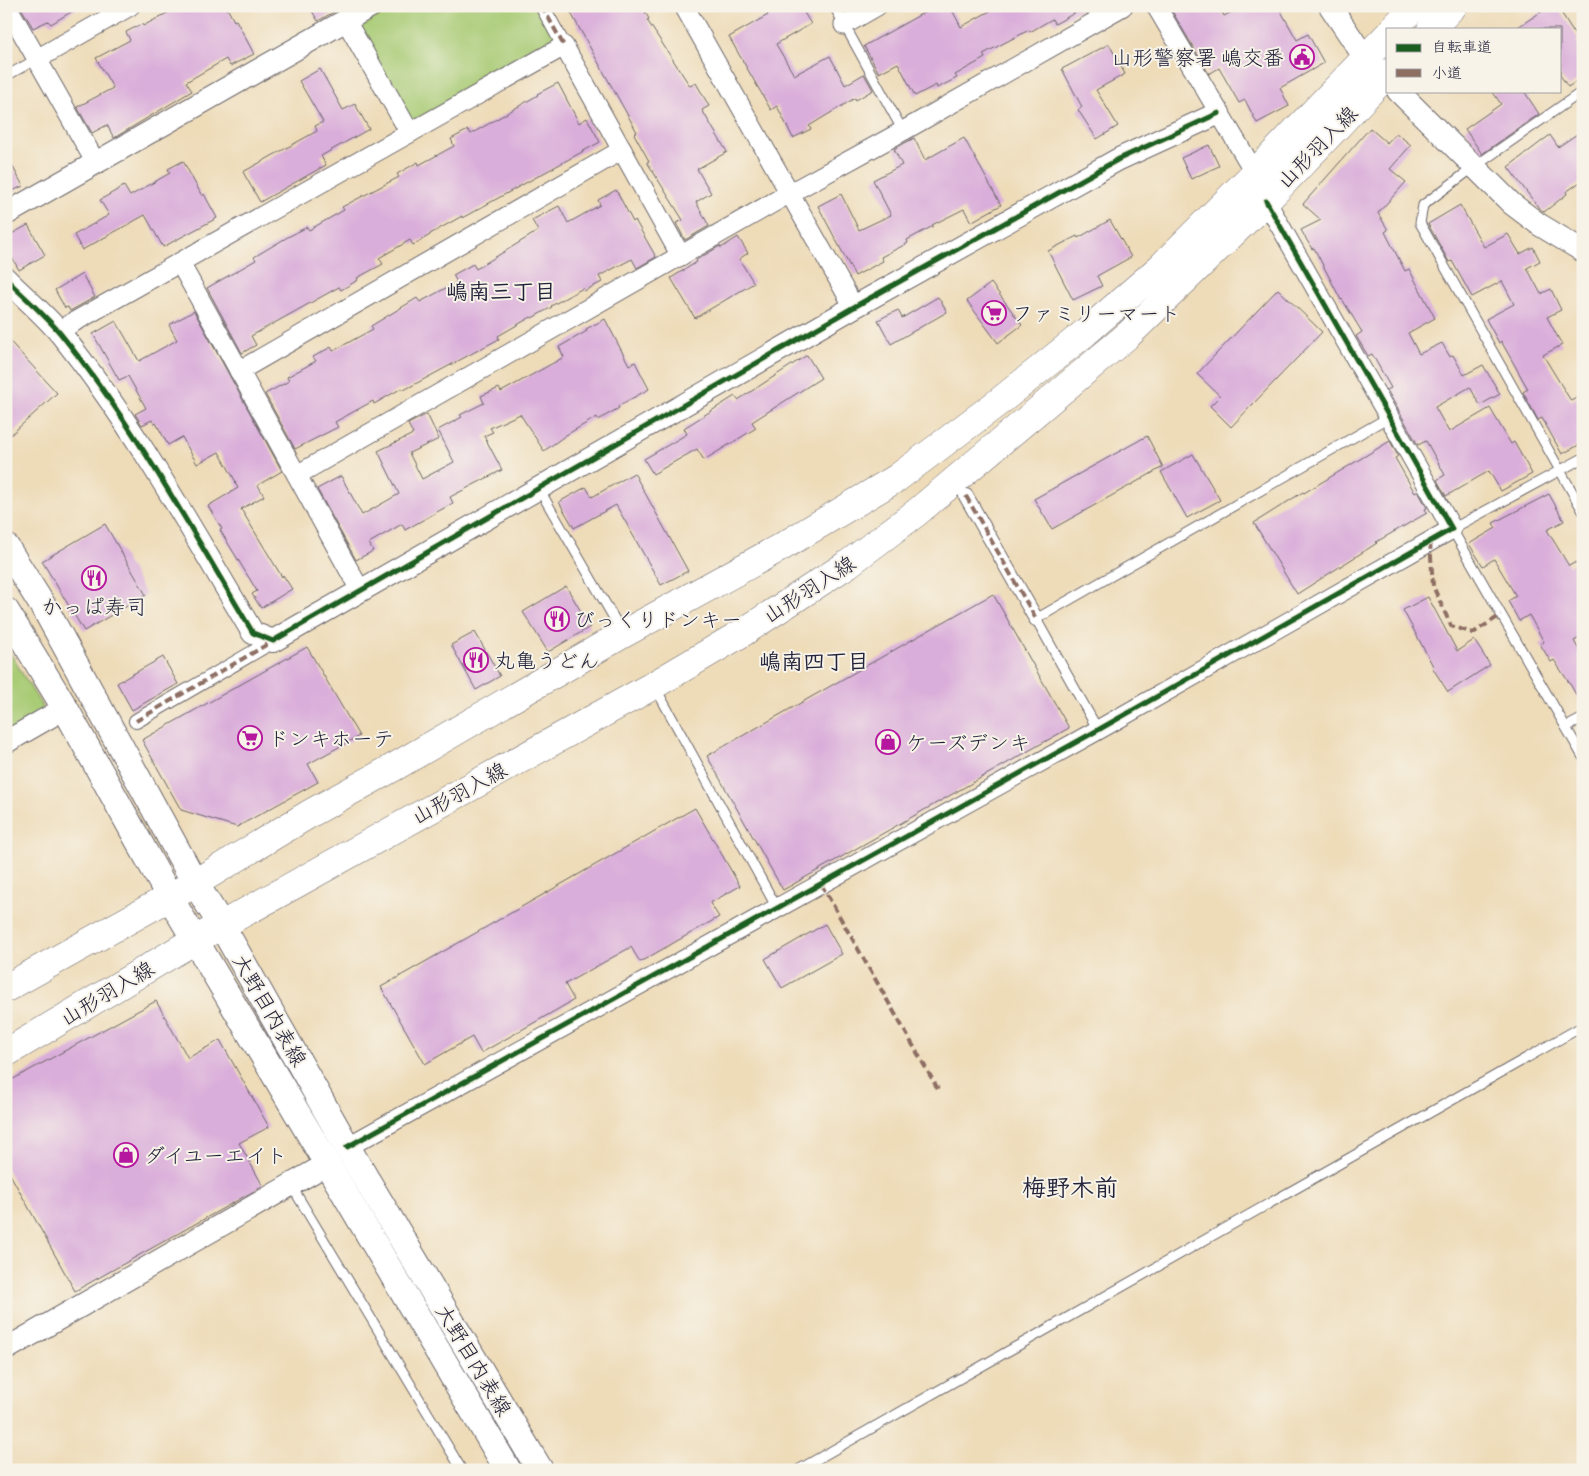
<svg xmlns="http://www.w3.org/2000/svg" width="1589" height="1476" font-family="Itim,'Klee One',sans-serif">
<rect width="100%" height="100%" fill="#f7f3e8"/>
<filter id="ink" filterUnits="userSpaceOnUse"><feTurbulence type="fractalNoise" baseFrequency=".02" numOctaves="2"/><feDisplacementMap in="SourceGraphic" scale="10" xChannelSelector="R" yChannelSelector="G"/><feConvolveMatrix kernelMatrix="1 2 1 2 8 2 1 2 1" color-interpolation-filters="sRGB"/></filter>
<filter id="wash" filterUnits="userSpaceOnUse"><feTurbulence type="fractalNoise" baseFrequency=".0096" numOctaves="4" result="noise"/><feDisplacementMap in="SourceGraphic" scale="20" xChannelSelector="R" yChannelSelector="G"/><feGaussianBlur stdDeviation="1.12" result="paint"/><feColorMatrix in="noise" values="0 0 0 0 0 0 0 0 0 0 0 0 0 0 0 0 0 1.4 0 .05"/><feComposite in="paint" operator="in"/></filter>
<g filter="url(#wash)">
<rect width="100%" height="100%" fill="#eedcb9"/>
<!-- green -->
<g fill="#a8cb75" stroke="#657658">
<polygon points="371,6 542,6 564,46 410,133 346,21"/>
<polygon points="6,646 49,718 6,739"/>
</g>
<g id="blocks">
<!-- building -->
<g fill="#daaeda">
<polygon points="20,6 81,6 51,24 48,21 33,28"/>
<polygon points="180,6 226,6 234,21 236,20 254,54 230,66 226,59 186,82 192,91 114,138 107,125 92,133 77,107 113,88 96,58 130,40 126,32 142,24 143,26"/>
<polygon points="309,6 344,6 318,21"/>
<polygon points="567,6 642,6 649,19 647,20 690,86 696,83 709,106 702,110 727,152 697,169 711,193 696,202 709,226 685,240 676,223 683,220 647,162 649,161 634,134 637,132"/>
<polygon points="763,6 800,6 811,24 776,44 794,75 830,56 845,85 864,74 873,90 856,100 855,98 809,126 811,129 793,138 777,106 771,110 729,37 768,15"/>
<polygon points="922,6 950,6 961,27 999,6 1087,6 1055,24 1052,19 1030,32 1029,30 983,54 985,58 955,75 957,78 937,88 936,85 915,96 898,63 879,73 864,46 925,12"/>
<polygon points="1169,6 1219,6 1224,16 1242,6 1278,6 1297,40 1308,34 1324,63 1280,88 1289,106 1257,123 1245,100 1239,103 1219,68 1209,74"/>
<polygon points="1550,6 1557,6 1578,39 1576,41 1583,51 1583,77 1568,87 1560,75 1560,29 1515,29"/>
<polygon points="1109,44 1125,74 1096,90 1118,126 1097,139 1078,110 1082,107 1062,69"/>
<polygon points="320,69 343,110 355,104 369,129 321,156 326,165 260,202 243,172 317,131 315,126 323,122 299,81"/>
<polygon points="558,83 579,123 587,118 600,142 462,218 462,216 430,234 430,235 413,245 410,240 379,258 383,264 357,278 358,280 341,290 339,287 251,336 256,345 242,353 207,288 256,260 254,257 286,238 307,227 309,230 344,210 342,207 399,177 397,174 418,162 419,165 454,146 451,139 468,130 471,134 538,95 537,94"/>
<polygon points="1492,91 1524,91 1539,114 1482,154 1465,129 1501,104"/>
<polygon points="1370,128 1387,143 1396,133 1411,145 1390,169 1406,182 1378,213 1388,230 1385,232 1405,271 1409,269 1435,318 1408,333 1419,354 1442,343 1450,357 1453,355 1464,375 1483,365 1500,394 1480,405 1470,387 1435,407 1449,432 1490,408 1511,444 1514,442 1532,474 1501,491 1489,471 1446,496 1437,480 1445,475 1426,441 1418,445 1387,390 1391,388 1372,354 1368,356 1356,336 1362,332 1342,299 1341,300 1314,248 1312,249 1301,230 1321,220 1303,204"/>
<polygon points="1583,130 1583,180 1566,192 1567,194 1544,212 1538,207 1508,167 1550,135 1558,147"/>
<polygon points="914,138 925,160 964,138 1001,205 971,222 964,209 932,225 933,226 907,240 908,243 881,257 883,261 855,276 818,206 841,194 859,230 891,215 873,180 902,165 894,149"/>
<polygon points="1209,145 1219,166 1191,179 1181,158"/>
<polygon points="6,154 23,186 6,194"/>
<polygon points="183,161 202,196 204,194 217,218 163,247 145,215 82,250 74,235 109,215 100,200 124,186 130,196 170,173 168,169"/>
<polygon points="616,190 633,222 635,220 656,257 637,268 632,259 599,276 602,282 584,291 583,288 551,306 552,307 532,318 531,317 498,336 499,339 484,347 404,390 402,388 374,404 373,401 335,422 338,427 295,449 265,394 289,381 287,377 316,361 313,357 331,347 333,351 373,329 371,326 417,298 420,302 457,282 453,275 473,264 476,269 538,231 532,220 559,206 568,223 600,205 598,200"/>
<polygon points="1460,205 1484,247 1508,234 1520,254 1533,247 1540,261 1527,268 1541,294 1551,289 1561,310 1547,317 1562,345 1543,355 1571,401 1583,394 1583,443 1562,454 1542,418 1538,420 1523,392 1528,389 1501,341 1499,343 1486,319 1514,304 1502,281 1472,297 1452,261 1449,262 1428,224"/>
<polygon points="1110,220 1131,257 1097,276 1102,286 1073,300 1048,251 1077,236 1078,238"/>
<polygon points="28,225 45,255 19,270 6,247 6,237"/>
<polygon points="738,237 748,253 739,259 754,283 695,318 671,278 697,262 696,260 720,246 721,248"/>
<polygon points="82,274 95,297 70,311 68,307 65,308 55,290"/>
<polygon points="991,283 1022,325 998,343 967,301"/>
<polygon points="1278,289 1322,332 1231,427 1210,406 1220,396 1197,374"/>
<polygon points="938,297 947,312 891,344 878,320 898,310 902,318"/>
<polygon points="194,311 282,471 258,485 264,496 241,509 282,577 283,575 292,589 261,608 252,594 257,591 220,530 222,529 208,506 238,488 235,483 236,482 219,452 197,464 182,437 168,445 156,423 154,424 152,420 142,425 135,414 146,408 128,376 119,380 93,334 116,321 139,361 177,340 169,325"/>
<polygon points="605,319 629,365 635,362 649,389 618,406 619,408 598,420 597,417 566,435 544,451 520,414 490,428 493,432 484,436 502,470 450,497 453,503 405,530 402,524 369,543 373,551 356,560 317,489 341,476 362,515 399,494 378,451 413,434 408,424 427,414 439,439 409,453 422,479 454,462 438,430 462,417 460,415 484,403 481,396 499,388 501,392 564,357 559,347 587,331 586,329"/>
<polygon points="6,337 57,393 6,439"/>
<polygon points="807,355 821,378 752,422 756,428 704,460 697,449 653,474 644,459 687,434 684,428 735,396 738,400"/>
<polygon points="1147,436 1163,467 1052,529 1034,499"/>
<polygon points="1390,441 1398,456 1395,458 1415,493 1418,491 1427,508 1425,509 1427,513 1376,542 1377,543 1297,594 1254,523 1303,492 1304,493"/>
<polygon points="1193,454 1220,500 1187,518 1161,472"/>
<polygon points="634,473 688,571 661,585 616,505 574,528 559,502 586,487 592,497"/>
<polygon points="1549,494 1564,521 1547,530 1569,566 1576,562 1583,574 1583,636 1574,641 1583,657 1583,707 1570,684 1554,660 1551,662 1540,644 1544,642 1529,615 1519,621 1508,601 1516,596 1494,559 1483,566 1469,544 1496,528 1493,523"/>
<polygon points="105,524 146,595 84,631 42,561"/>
<polygon points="566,586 590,627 548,652 523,612"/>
<polygon points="993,594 1069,728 783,890 707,756"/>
<polygon points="1428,597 1457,651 1474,640 1490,665 1448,692 1432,667 1433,666 1403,610"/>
<polygon points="475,632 500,676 476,690 451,645"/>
<polygon points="307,647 359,736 308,764 318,782 237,827 181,810 142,740"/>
<polygon points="163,657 178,684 132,710 117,683"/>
<polygon points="695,808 740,886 710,903 719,917 640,962 631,947 565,984 574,1000 481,1053 472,1037 425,1064 381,987"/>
<polygon points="825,924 842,954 782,988 765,959"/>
<polygon points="156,1001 188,1058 220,1040 269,1127 239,1143 263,1186 75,1291 6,1167 6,1083"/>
</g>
</g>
</g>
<g filter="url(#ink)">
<use href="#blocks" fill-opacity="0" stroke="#696367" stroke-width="1"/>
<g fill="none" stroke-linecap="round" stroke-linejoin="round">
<defs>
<g id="service">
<polyline points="834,6 903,131"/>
<polyline points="6,76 37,59"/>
<polyline points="1583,91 1474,167 1423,205 1420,223 1583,511"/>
<polyline points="1583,458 1452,529 1583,757"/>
<polyline points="539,489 622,632"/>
<polyline points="655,687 777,908"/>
<polyline points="1566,727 1583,718"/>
<polyline points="1098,730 1036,619 1389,417"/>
<polyline points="291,1185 462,1470"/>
<polyline points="798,1470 1583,1026"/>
</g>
<g id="pedestrian">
<polyline points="542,6 564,46"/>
<polyline points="966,496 1036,619"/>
<polyline points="136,721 273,641"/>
</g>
<g id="minor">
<polyline points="7,6 96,163"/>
<polyline points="684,6 854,307"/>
<polyline points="1156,6 1255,173"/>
<polyline points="346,21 410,133"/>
<polyline points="844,25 877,6"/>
<polyline points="37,59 130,6"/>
<polyline points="180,263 360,590"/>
<polyline points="58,331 564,46 681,256"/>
<polyline points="239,371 622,150"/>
<polyline points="297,475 790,193 903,131 1123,6"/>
<polyline points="347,1147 1098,730 1452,529 1389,417 1266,201"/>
</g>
<g id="tertiary">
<polyline points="1330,6 1365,58 1377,70"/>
<polyline points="1398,91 1512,204 1540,225 1583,251"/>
<polyline points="6,214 371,6"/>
<path d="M6 279C24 297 44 314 60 333 135 426 192 531 253 633L273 641 854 307 1119 159 1219 113"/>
<polyline points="6,742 65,708"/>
<polyline points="6,1349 327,1164"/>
</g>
<g id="secondary">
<polyline points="6,547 48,614 195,883 222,926 347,1147 540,1470"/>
<polyline points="6,611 65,708 169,896 508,1470"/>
</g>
<g id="primary">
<polyline points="1393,29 1415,6"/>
<polyline points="1431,29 1453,6"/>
<polyline points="6,988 195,883 311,813 396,766 623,634 783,546 897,478 1000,401 1086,332 1161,267 1255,173 1388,35"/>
<polyline points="6,1053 195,940 654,685 742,633 848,564 916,513 1128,335 1266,201 1388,73"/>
</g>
</defs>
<!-- service casing -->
<use href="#service" stroke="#696367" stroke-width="11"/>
<!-- pedestrian casing -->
<use href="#pedestrian" stroke="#696367" stroke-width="16"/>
<!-- minor casing -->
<use href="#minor" stroke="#696367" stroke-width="21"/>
<!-- tertiary casing -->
<use href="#tertiary" stroke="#696367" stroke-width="24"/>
<!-- secondary casing -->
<use href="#secondary" stroke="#696367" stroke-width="28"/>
<!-- primary casing -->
<use href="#primary" stroke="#696367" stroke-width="29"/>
<!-- service -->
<use href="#service" stroke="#fff" stroke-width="9"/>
<!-- pedestrian -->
<use href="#pedestrian" stroke="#fff" stroke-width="14"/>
<!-- minor -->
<use href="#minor" stroke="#fff" stroke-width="19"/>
<!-- tertiary -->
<use href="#tertiary" stroke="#fff" stroke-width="22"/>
<!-- secondary -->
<use href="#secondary" stroke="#fff" stroke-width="26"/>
<!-- primary -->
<use href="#primary" stroke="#fff" stroke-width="28"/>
<!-- quiet -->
<g stroke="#8d6e63" stroke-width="4" stroke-dasharray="8 4" stroke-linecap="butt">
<polyline points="542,6 564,46"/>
<polyline points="966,496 1036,619"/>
<polyline points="1430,542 1433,586 1451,626 1473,633 1501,615"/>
<polyline points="136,721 273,641"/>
<polyline points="821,884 939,1091"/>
</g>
<defs>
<g id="cycleway">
<path d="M6 279C24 297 44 314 60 333 135 426 192 531 253 633L273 641 854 307 1119 159 1219 113"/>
<polyline points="347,1147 1098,730 1452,529 1389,417 1266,201"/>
</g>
</defs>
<!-- cycleway casing -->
<use href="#cycleway" stroke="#f7f3e8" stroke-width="8"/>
<!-- cycleway -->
<use href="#cycleway" stroke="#1b5e20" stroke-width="5"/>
</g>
</g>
<!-- icons -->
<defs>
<symbol id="civic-ring" viewBox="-11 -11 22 22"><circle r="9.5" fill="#f7f3e8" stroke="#b5179e" stroke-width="1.5"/><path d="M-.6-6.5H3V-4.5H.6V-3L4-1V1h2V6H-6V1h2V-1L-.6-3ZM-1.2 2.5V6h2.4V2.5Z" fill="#b5179e"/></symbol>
<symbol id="supermarket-ring" viewBox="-11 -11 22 22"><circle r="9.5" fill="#f7f3e8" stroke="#b5179e" stroke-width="1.5"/><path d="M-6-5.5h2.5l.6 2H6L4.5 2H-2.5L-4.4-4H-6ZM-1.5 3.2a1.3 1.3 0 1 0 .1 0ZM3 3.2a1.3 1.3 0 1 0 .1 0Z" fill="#b5179e"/></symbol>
<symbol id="restaurant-ring" viewBox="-11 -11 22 22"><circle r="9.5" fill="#f7f3e8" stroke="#b5179e" stroke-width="1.5"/><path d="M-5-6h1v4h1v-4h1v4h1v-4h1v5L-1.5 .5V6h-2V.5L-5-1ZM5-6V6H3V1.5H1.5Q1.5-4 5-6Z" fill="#b5179e"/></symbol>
<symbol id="shop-ring" viewBox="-11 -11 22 22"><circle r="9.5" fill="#f7f3e8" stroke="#b5179e" stroke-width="1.5"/><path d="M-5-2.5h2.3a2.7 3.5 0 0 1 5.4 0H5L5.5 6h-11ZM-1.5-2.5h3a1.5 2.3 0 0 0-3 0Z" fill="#b5179e"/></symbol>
</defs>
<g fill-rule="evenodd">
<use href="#civic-ring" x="1288" y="43" width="28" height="28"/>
<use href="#supermarket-ring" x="980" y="299" width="28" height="28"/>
<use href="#restaurant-ring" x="80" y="564" width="28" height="28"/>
<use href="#restaurant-ring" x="543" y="605" width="28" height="28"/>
<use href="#restaurant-ring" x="462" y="646" width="28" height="28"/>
<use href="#supermarket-ring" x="236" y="724" width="28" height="28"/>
<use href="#shop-ring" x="874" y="728" width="28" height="28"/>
<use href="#shop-ring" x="112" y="1141" width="28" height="28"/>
</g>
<g text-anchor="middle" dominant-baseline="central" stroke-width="4" stroke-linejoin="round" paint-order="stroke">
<!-- poi labels -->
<g font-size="21" fill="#22223b" stroke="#f7f3e8" text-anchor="start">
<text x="1284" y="57" text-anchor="end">山形警察署 嶋交番</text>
<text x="1012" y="313">ファミリーマート</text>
<text x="94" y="606" text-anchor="middle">かっぱ寿司</text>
<text x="574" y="619">びっくりドンキー</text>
<text x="494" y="660">丸亀うどん</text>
<text x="268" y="738">ドンキホーテ</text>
<text x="906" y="742">ケーズデンキ</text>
<text x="144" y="1155">ダイユーエイト</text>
</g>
<!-- street labels -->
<g font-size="21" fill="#22223b" stroke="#f7f3e8">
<text transform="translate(1317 147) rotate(-46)">山形羽入線</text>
<text transform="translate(809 589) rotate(-33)">山形羽入線</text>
<text transform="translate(459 793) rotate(-29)">山形羽入線</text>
<text transform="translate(107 993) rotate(-31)">山形羽入線</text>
<text transform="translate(270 1010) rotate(60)">大野目内表線</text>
<text transform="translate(474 1360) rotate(59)">大野目内表線</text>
</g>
<!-- neighbourhood labels -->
<g font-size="22" font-weight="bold" fill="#22223b" stroke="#f7f3e8">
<text x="501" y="291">嶋南三丁目</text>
<text x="814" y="661">嶋南四丁目</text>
</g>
<!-- quarter labels -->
<g font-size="24" font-weight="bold" fill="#22223b" stroke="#f7f3e8">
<text x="1070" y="1187">梅野木前</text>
</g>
</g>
<!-- margin -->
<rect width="1589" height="1476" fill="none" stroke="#f7f3e8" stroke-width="25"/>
<!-- legend -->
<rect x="1386" y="28" width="175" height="65" fill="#f7f3e8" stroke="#a29fa3"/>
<rect x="1396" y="44" width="25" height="8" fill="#1b5e20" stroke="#a29fa3"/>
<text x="1432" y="52" font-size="15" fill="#22223b">自転車道</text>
<rect x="1396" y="69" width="25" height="8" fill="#8d6e63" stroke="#a29fa3"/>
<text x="1432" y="78" font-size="15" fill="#22223b">小道</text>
</svg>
